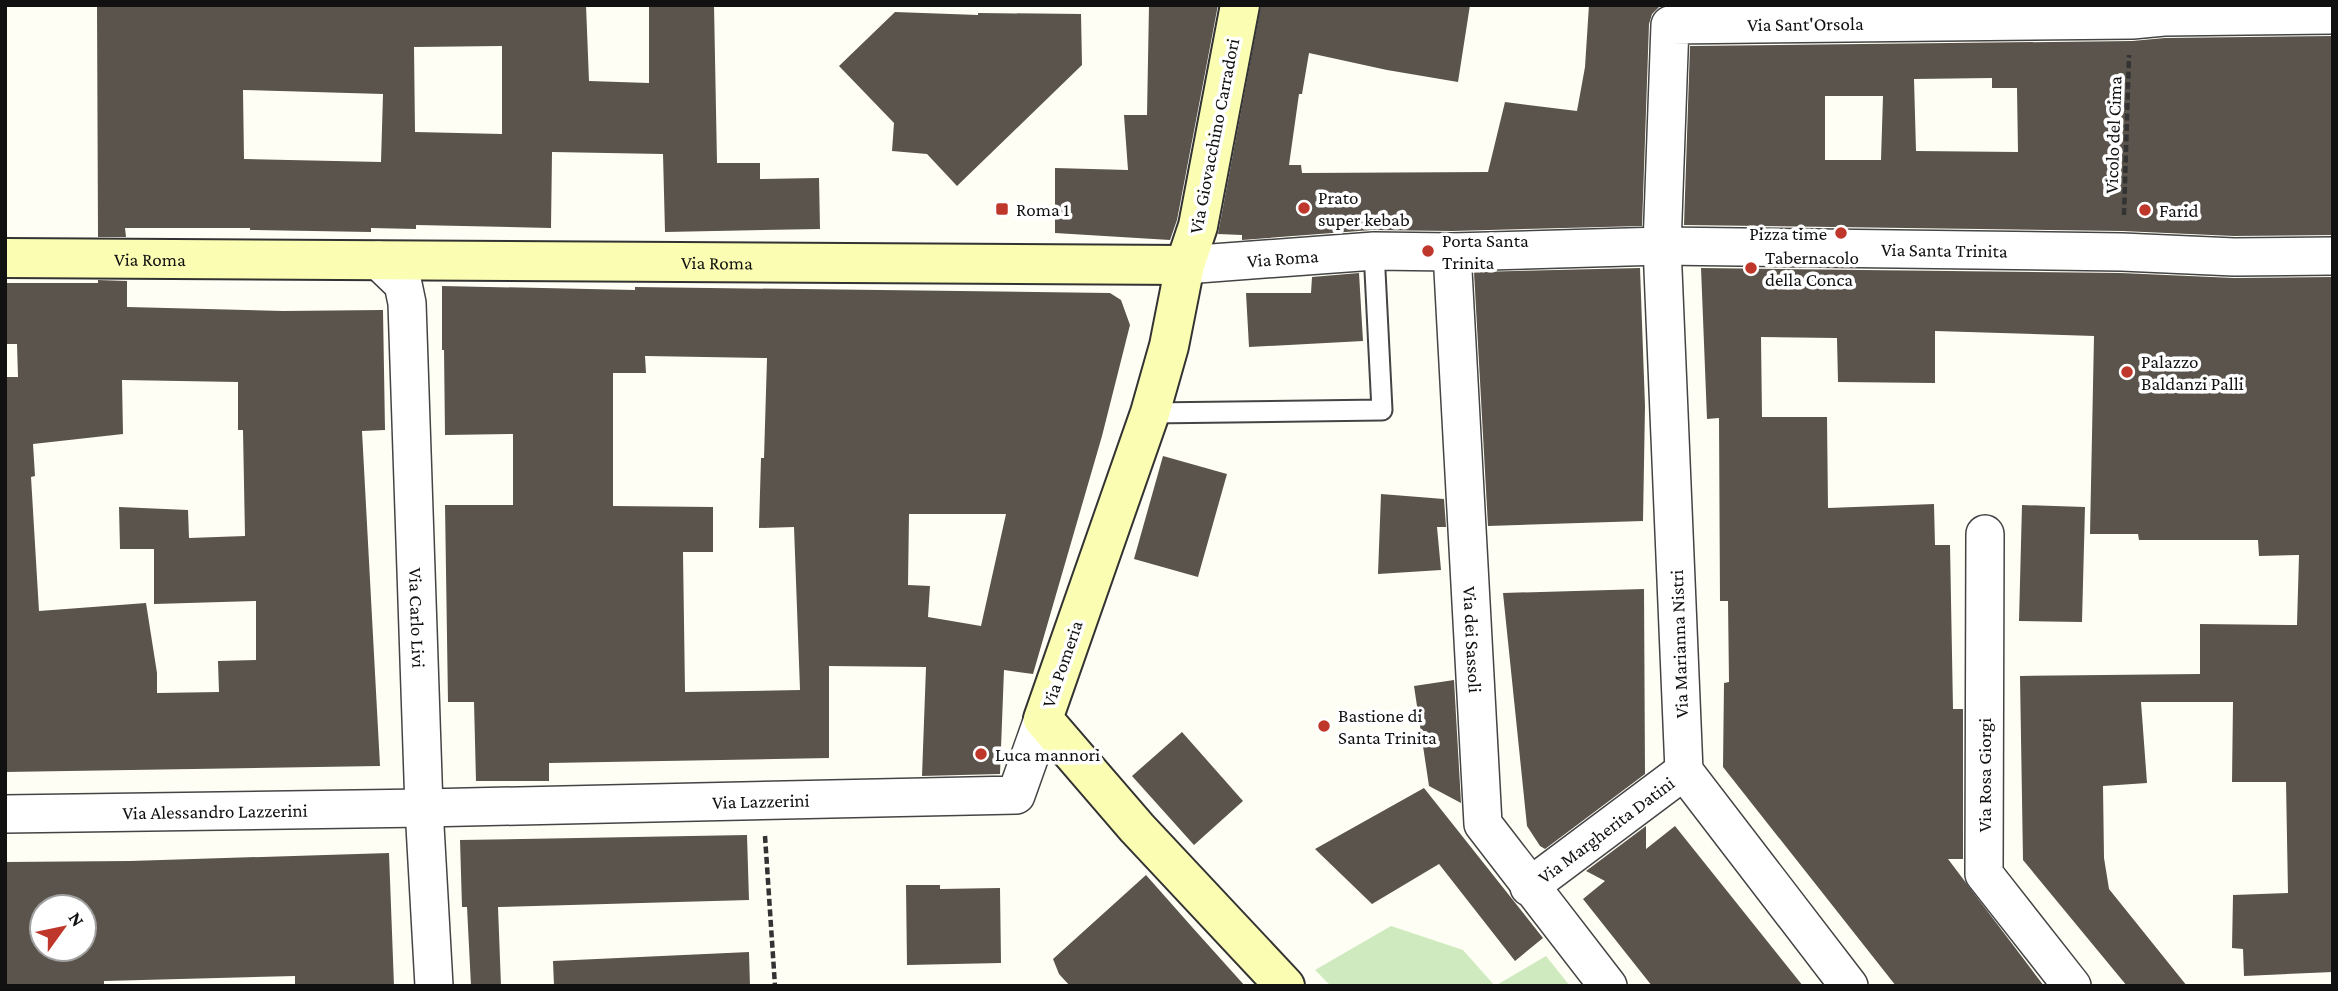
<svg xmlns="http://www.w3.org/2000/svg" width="2338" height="991" font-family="'Crimson Pro',serif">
<rect width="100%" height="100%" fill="#fffef5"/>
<!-- green -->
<polygon fill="#cfeabe" points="1391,926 1463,950 1495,986 1546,956 1570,986 1331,986 1315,970"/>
<!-- building -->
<g fill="#5a544d" fill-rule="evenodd">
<path d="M97 5H586L589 81 649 83V6L714 5 717 163H760V179L819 178 820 229 665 232 663 154 552 152 551 228 416 225V229L371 228V232L250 230V228H125L126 237H98ZM502 46V134L415 132 414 47ZM243 90 383 94 381 162 244 159Z"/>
<polygon points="1149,5 1218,5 1177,220 1170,240 1055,233 1055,168 1128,170 1124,115 1147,115"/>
<polygon points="1261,5 1470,5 1458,82 1387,70 1309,53 1302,94 1299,94 1289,165 1301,165 1302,173 1488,172 1505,102 1577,111 1585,67 1589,5 1665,5 1659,7 1652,14 1649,24 1642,226 1452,231 1372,230 1242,240 1242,235 1218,234"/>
<polygon points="895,12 978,15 978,13 1081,14 1082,65 957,186 927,154 892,151 894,123 839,66"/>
<path d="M2333 36V235L2234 236 2122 231 1684 225 1690 46 2132 41 2165 38ZM1992 78V88H2017L2018 152 1916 151 1914 79ZM1825 96H1883L1881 160H1825Z"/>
<polygon points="1640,268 1645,406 1643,521 1488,526 1474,272"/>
<polygon points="1701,268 2121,273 2234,278 2333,277 2333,972 2244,976 2243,949 2232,948 2233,895 2288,893 2286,782 2232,782 2233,702 2141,702 2147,783 2103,786 2104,858 2109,889 2187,986 2127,986 2023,860 2020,676 2200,674 2200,624 2297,625 2299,555 2259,556 2258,540 2139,540 2138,534 2090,534 2094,336 1935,331 1935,383 1838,382 1837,338 1761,337 1762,417 1827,417 1828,508 1934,504 1935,545 1950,545 1953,709 1963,709 1963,859 1948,859 2044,986 1896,986 1723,767 1724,683 1729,682 1728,601 1720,601 1719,418 1707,419"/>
<polygon points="1359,273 1363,341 1249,347 1246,293 1311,293 1312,277"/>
<path d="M98 280 127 281V307L283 311 383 310 385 430 362 431 380 766 5 772V377H18L17 344H5V283H98ZM122 380 238 382V430H243L245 536 189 538 188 510 119 507 120 549H154V604L256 601V660L218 661 219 692 157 693V673L146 603 39 611 31 477 35 476 33 444 123 434Z"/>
<path d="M442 286 635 290V287L1110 293 1121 300 1130 325 1102 436 1033 674 1004 670 1000 774 922 776 926 667 829 666V758L549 763V781H476L474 702H448L445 505H513V434L445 435 444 350H442ZM645 356 767 358 764 458H761L759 528 794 527 800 690 685 692 683 552H713V507L613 506V373H646ZM909 514H1006L981 626 928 617 930 586 908 585Z"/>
<polygon points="1163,456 1227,474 1198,577 1134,559"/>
<polygon points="1381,494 1444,499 1446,527 1437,527 1441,570 1378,574"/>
<polygon points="2022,505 2085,507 2082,622 2019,621"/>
<polygon points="1644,589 1645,774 1545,849 1540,846 1527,826 1503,593"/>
<polygon points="1454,680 1461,803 1429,786 1414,686"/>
<polygon points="1182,732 1243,801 1194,845 1132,776"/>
<polygon points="1424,788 1543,938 1515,961 1439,864 1372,904 1315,849"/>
<polygon points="1646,826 1646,849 1675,826 1803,986 1652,986 1583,899 1605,881 1586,871"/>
<polygon points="747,835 749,900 498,907 501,986 471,986 467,907 462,907 460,840"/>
<path d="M389 853 394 986H295V976L104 981V986H5V862L130 861ZM42 907H84V949H42Z"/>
<polygon points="1146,875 1192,927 1245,986 1070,986 1059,974 1053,959"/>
<polygon points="906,885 940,885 940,889 1000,888 1001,963 907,965"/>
<polygon points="749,952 750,986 554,986 553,961"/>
</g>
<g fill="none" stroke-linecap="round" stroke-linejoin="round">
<defs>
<polyline id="lane" points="1150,413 1382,410 1374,251"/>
<g id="street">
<path id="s1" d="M1452 252 1483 824 1608 986"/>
<path id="s2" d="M378 260 403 284 407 303 424 808 434 986"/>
<path id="s3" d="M1185 265 1374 251 1452 252 1662 246 2122 252 2234 257 2333 256"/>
<polyline points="1985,534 1984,874 2072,986"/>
<path id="s4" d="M5 814 424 808 1016 795 1043 719"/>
<path id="s5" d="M1529 887 1684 771"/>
<path id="s6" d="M1849 986 1684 771 1662 246 1670 25 2132 20 2164 17 2333 15"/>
</g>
<g id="secondary">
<polyline points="1240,5 1198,226 1185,265 1169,346 1150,413 1043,719 1137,828 1285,986"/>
<path id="s7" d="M5 258 1185 265"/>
</g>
</defs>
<!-- lane casing -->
<use href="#lane" stroke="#444" stroke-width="23"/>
<!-- street casing -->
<use href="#street" stroke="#444" stroke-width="40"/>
<!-- secondary casing -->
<use href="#secondary" stroke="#333" stroke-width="42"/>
<!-- path -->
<g stroke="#333" stroke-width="4.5" stroke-dasharray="7 3.5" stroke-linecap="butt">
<polyline points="2124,215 2129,55"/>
<polyline points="765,836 775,986"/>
</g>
<!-- lane -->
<use href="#lane" stroke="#fff" stroke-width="19"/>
<!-- street -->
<use href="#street" stroke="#fff" stroke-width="37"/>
<!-- secondary -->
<use href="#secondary" stroke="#fbfdb2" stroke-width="38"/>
</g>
<!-- markers -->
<g fill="#bf372b" stroke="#fff" stroke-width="2.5">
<circle cx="1304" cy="208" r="7"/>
<rect x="995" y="202" width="14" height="14" rx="3.5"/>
<circle cx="2145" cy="210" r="7"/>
<circle cx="1841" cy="233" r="7"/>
<circle cx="1428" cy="251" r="7"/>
<circle cx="1751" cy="268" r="7"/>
<circle cx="2127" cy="372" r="7"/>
<circle cx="1324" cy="726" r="7"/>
<circle cx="981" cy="754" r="7"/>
</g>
<g text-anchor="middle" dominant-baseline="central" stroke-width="7" stroke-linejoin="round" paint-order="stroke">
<!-- street labels -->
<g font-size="19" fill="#111" stroke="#fff">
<text stroke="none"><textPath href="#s6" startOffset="1153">Via Sant'Orsola</textPath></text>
<text transform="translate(2113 135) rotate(-88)">Vicolo del Cima</text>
<text transform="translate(1214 136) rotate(-79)">Via Giovacchino Carradori</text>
<text stroke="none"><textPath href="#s3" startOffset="760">Via Santa Trinita</textPath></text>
<text stroke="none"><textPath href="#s3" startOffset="98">Via Roma</textPath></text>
<text stroke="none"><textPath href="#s7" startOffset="145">Via Roma</textPath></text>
<text stroke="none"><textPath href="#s7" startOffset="712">Via Roma</textPath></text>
<text stroke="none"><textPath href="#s2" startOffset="369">Via Carlo Livi</textPath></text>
<text stroke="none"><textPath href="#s1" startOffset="388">Via dei Sassoli</textPath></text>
<text transform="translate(1679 644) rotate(-92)">Via Marianna Nistri</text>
<text transform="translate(1062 664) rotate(-71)">Via Pomeria</text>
<text transform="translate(1984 775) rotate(-90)">Via Rosa Giorgi</text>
<text stroke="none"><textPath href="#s4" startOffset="756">Via Lazzerini</textPath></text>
<text stroke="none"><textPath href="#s4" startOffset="210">Via Alessandro Lazzerini</textPath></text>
<text stroke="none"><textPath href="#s5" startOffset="96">Via Margherita Datini</textPath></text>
</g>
<!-- poi labels -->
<g font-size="19" fill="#111" stroke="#fff" text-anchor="start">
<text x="1318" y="197">Prato<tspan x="1318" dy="22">super kebab</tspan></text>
<text x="1016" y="209">Roma 1</text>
<text x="2159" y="210">Farid</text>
<text x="1827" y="233" text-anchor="end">Pizza time</text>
<text x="1442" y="240">Porta Santa<tspan x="1442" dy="22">Trinita</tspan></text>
<text x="1765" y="257">Tabernacolo<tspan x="1765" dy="22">della Conca</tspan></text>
<text x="2141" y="361">Palazzo<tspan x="2141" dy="22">Baldanzi Palli</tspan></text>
<text x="1338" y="715">Bastione di<tspan x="1338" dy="22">Santa Trinita</tspan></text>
<text x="995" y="754">Luca mannori</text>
</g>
</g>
<!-- border -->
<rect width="2338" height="991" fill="none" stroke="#111111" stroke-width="14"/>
<!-- north arrow -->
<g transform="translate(63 928) rotate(57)"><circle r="33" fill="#ffffff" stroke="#a0a0a0" stroke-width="2"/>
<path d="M0-5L12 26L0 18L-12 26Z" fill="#bf372b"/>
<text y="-10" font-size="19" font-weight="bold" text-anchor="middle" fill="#111111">N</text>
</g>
</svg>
